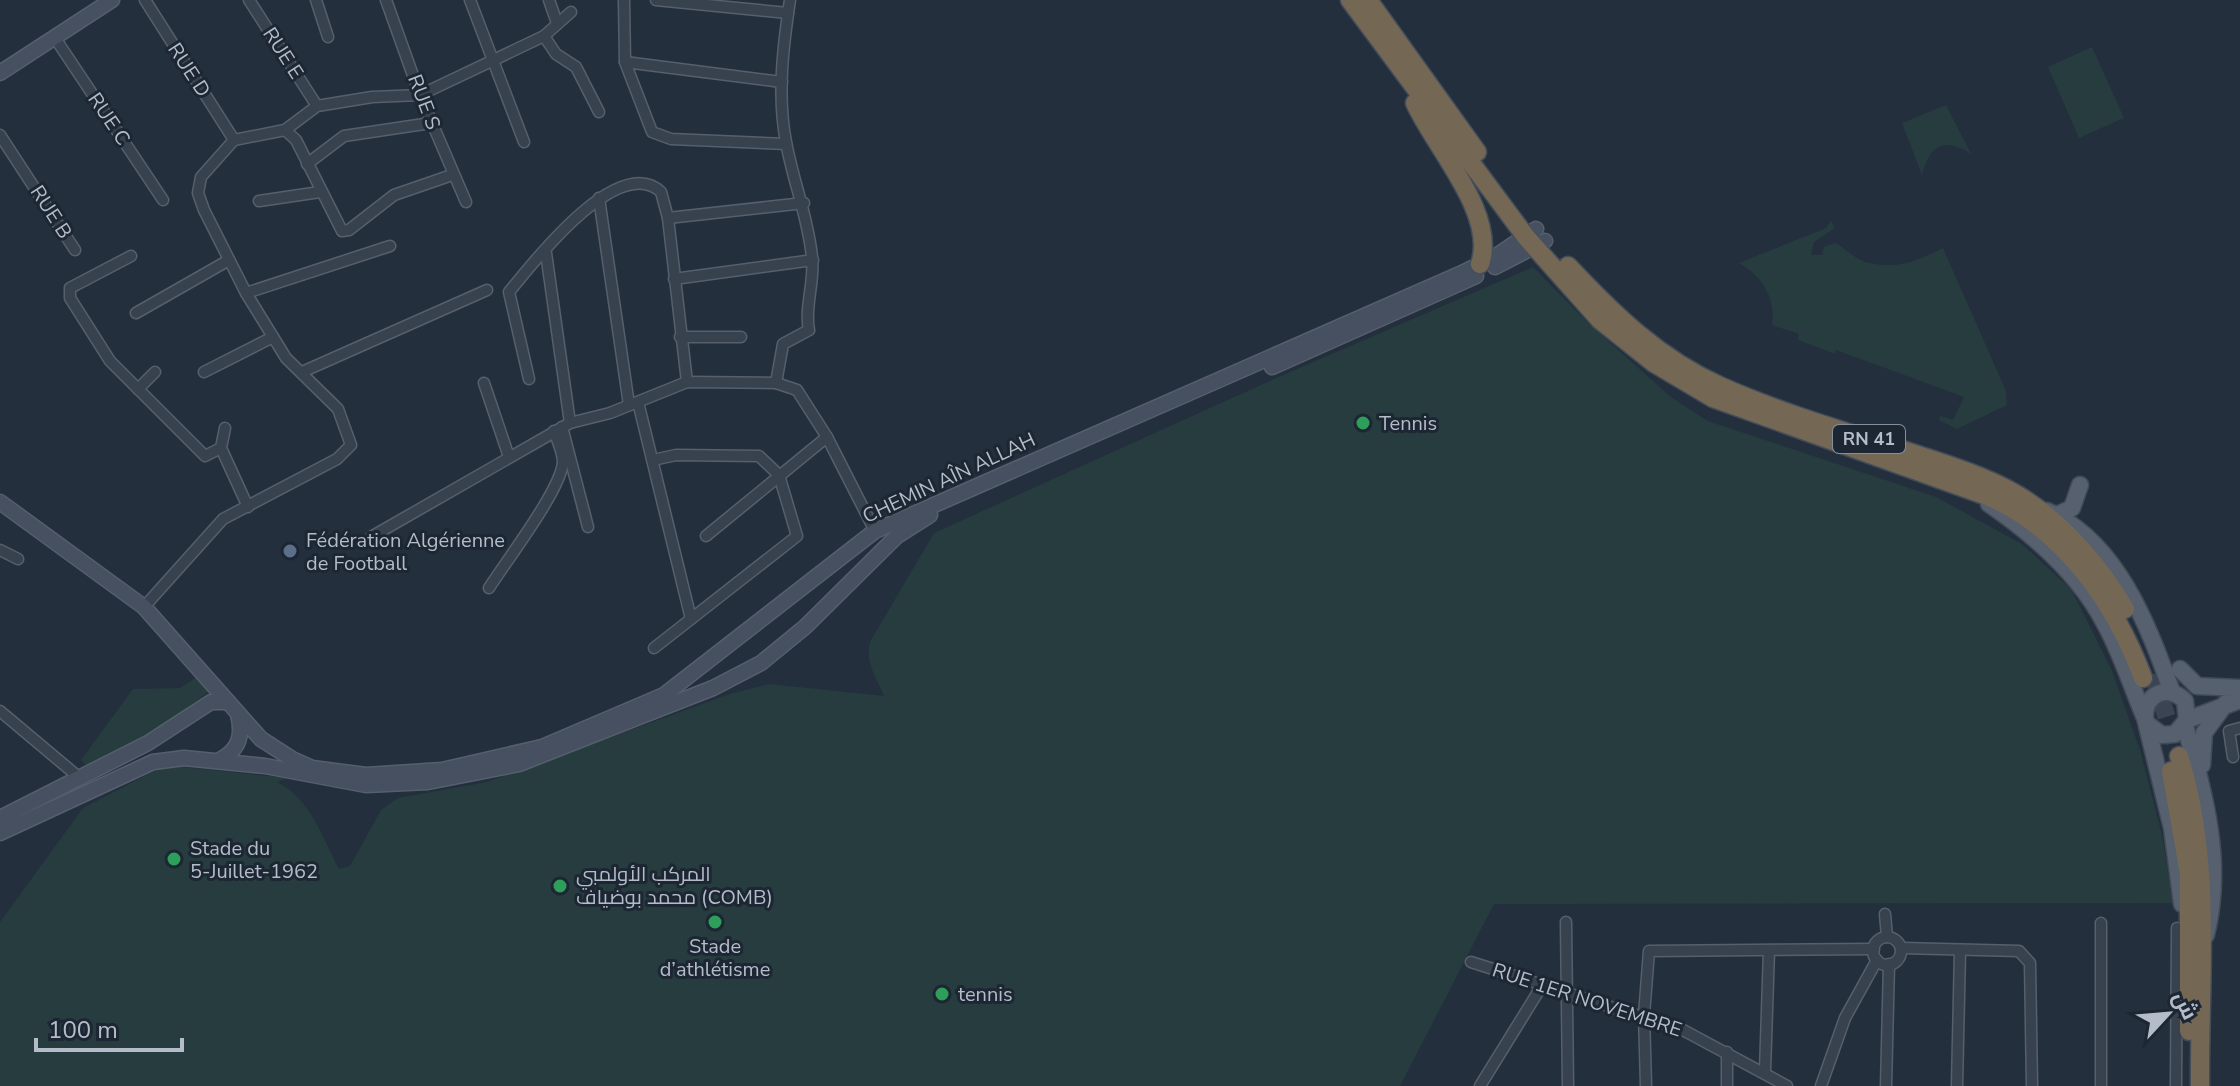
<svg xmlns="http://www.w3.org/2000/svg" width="2240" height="1086" font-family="'Nunito Sans',Cairo,sans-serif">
<rect width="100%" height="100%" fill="#242f3e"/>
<!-- green -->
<g fill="#263c3f">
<polygon points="2092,47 2124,118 2079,138 2048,67"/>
<path d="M1946 105 1971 154C1944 137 1930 144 1922 175L1902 123Z"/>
<path d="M1831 221 1835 228 1814 242 1811 255H1822L1824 247 1835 243C1845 248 1853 257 1863 261 1893 271 1915 262 1943 248L2006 391 2007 405 1957 429 1939 420 1940 416 1953 420 1964 397 1836 350 1835 354 1798 340 1799 334 1772 325C1776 298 1762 276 1739 263L1826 228Z"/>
<path d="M1533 267 1587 322 1672 398 1708 421 1936 497 2022 544 2071 589 2112 671 2140 750 2162 835 2173 903 1494 904 1400 1086H0V922L83 808 166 765 287 778 277 782C311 799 323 839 339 869L350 866 381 810 398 798 487 782 730 694 769 684 884 696C876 677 865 663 870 642L934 533 1274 379Z"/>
<polygon points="200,675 211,690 172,719 89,768 81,760 133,689 180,688"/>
</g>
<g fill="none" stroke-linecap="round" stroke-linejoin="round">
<!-- highway-tunnel -->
<polyline stroke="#3a4453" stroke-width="18" stroke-dasharray="18 9" stroke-linecap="butt" points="2153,674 2179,756"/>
<defs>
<g id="street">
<polyline points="145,0 234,140"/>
<polyline points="249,0 317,106"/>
<polyline points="316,0 328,37"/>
<polyline points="386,0 420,95 466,202"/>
<polyline points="470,0 524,142"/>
<polyline points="549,0 557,23"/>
<polyline points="624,0 625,62 652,132 671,139 786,144"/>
<polyline points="656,0 788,13"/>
<polyline points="544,36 556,54 576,67 599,112"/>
<polyline points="55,38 163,200"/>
<polyline points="625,62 782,82"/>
<polyline points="285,130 296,140 342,231 349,230 394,195 452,175"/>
<polyline points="0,135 75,250"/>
<polyline points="307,164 344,136 431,123"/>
<polyline points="599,198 629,405"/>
<polyline points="259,201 320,192"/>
<polyline points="668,218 804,203"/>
<polyline points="546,253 570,423"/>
<polyline points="131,256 70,288 70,298 110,361 138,389"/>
<polyline points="674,279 813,260"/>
<polyline points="246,293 390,246"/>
<polyline points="136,313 229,260"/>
<polyline points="680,337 741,337"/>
<polyline points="155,372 138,389 205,456 221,448"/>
<polyline points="204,372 273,337"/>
<polyline points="302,372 487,290"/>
<path d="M529 379 509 292C532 264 618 152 661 192L668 218 687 382"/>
<polyline points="484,383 509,457"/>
<path d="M776 383 783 344 809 330C804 309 815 281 812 257 808 217 793 181 786 142 777 96 783 46 790 0"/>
<polyline points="638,402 691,619"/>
<polyline points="562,427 588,527"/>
<polyline points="225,428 221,448 248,507"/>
<polyline points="653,460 676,455 759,456 779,475 797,536 654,648"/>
<polyline points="706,536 827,437"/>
<polyline points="371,537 570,423 610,413 687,382 776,383 797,390 827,437 875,531"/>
<polyline points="0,550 18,559"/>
<path d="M489 588C506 561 561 490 563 462 563 452 557 440 554 431"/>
<polyline points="144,607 223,519 337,459 351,445 338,409 286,358 246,293 204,210 198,193 201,177 234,140 285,130 317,106 372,97 420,95 544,36 571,12"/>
<polyline points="0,711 81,779"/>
<polyline points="2233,757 2229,731 2240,728"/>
<polyline points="1885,914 1887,937"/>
<polyline points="1566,922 1568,1086"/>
<circle cx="1887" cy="951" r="14"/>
<polyline points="1902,948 2019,951 2030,963 2032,1086"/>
<polyline points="1471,962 1683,1030 1787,1086"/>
<polyline points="1765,1071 1769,950"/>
<polyline points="1480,1086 1543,984"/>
<polyline points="1646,1086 1644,1015 1649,951 1874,949"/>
<polyline points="1727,1086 1727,1052"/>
<polyline points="1821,1086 1845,1018 1877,960"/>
<polyline points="1886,1086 1889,964"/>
<polyline points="1957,1086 1960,951"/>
<polyline points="2101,1086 2101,923"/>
<polyline points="2176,1086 2177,928"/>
</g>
<g id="secondary">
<polyline points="0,73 112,0"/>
<polyline points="1495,267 1545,241"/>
<polyline points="1272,367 1476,276"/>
<polyline points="0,502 144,607 261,739 292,759 312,768 366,775 442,770 542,747 664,695 875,531 1462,273 1496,256 1536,229"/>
<path d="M220 760C240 749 243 735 238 714"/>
<polyline points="0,818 148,743 211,702 228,702"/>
<polyline points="0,833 153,762 184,758 265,766 366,785 428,782 519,764 713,688 761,663 805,627 897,536 930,515"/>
</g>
<g id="primary">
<path d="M1989 504C2034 535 2080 575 2105 624 2121 653 2131 685 2144 716"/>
<path d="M2047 511C2117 541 2148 625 2172 692"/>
<polyline points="2057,515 2072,508 2080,485"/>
<polyline points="2180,669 2197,686 2240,688"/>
<polyline points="2187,720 2240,700"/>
<path d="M2147 724 2162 735 2175 734 2187 720 2185 701C2168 683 2144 694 2145 718L2172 828 2182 904"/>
<path d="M2185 726C2205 796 2224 863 2206 935"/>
<polyline points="2202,765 2204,733 2226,703"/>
</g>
<g id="highway">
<path d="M1350 0 1526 237 1600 320 1654 363 1713 398 1990 497C2065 531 2115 603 2143 678"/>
<polyline points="1368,0 1477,152"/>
<path d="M1415 103C1436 149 1497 214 1480 264"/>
<path d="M1568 266C1613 314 1659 359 1720 386 1785 415 1854 434 1921 456 1957 468 1996 480 2027 501 2067 528 2101 568 2125 609"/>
<path d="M2179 756C2213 864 2199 975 2200 1086"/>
<polyline points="2171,771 2189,874 2189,1031"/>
</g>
</defs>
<!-- street casing -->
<use href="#street" stroke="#565f6c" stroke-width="13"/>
<!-- secondary casing -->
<use href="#secondary" stroke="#565f6c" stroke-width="17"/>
<!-- primary casing -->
<use href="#primary" stroke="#414a57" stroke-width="19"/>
<!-- highway casing -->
<use href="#highway" stroke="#434c59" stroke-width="21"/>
<!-- street -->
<use href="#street" stroke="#38414e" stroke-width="10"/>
<!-- secondary -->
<use href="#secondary" stroke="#465061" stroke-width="14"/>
<!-- primary -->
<use href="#primary" stroke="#56606e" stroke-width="16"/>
<!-- highway -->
<use href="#highway" stroke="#746855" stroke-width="18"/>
</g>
<!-- markers -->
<g fill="#2e9e5b" stroke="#1d2633" stroke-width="3">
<circle cx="1363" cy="423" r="8"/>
<circle cx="174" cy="859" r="8"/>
<circle cx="560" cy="886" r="8"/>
<circle cx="715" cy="922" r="8"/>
<circle cx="942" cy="994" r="8"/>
</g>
<circle fill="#5c6f8a" stroke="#1d2633" stroke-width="3" cx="290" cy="551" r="8"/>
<g text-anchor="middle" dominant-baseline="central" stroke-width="6" stroke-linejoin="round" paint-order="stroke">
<!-- shield labels -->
<rect fill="#1d2633" stroke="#878f9c" stroke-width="2" x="1833" y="425" width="72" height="28" rx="6"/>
<g font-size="18" font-weight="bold" fill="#b4bcc9">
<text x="1869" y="439">RN 41</text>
</g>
<!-- street labels -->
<g font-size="20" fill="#b4bcc9" stroke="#1d2633">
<text transform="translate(283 53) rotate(57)">RUE E</text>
<text transform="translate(189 70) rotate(57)">RUE D</text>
<text transform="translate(424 102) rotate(69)">RUE S</text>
<text transform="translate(109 119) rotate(56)">RUE C</text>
<text transform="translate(51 212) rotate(57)">RUE B</text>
<text transform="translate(949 478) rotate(-25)">CHEMIN AÎN ALLAH</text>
<text transform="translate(1587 1000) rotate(18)">RUE 1ER NOVEMBRE</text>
</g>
<!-- poi labels -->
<g font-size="20" fill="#b4bcc9" stroke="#1d2633" text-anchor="start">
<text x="1379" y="423">Tennis</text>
<text x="306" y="540">Fédération Algérienne<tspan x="306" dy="23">de Football</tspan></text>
<text x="190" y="848">Stade du<tspan x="190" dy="23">5-Juillet-1962</tspan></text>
<text x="576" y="874">المركب الأولمبي<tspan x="576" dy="23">محمد بوضياف (COMB)</tspan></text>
<text x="715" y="946" text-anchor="middle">Stade<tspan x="715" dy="23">d’athlétisme</tspan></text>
<text x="958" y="994">tennis</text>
</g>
</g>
<!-- north arrow -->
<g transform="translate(2168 1014) rotate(64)" stroke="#1d2633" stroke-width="6" paint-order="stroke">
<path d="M0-6L14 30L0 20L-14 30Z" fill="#b4bcc9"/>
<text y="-12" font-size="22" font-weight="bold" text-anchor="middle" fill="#b4bcc9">ش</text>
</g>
<!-- scale -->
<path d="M36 1038v12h146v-12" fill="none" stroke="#b4bcc9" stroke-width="4"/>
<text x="48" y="1038" font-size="24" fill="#b4bcc9" stroke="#1d2633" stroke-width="6" paint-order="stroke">100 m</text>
</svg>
